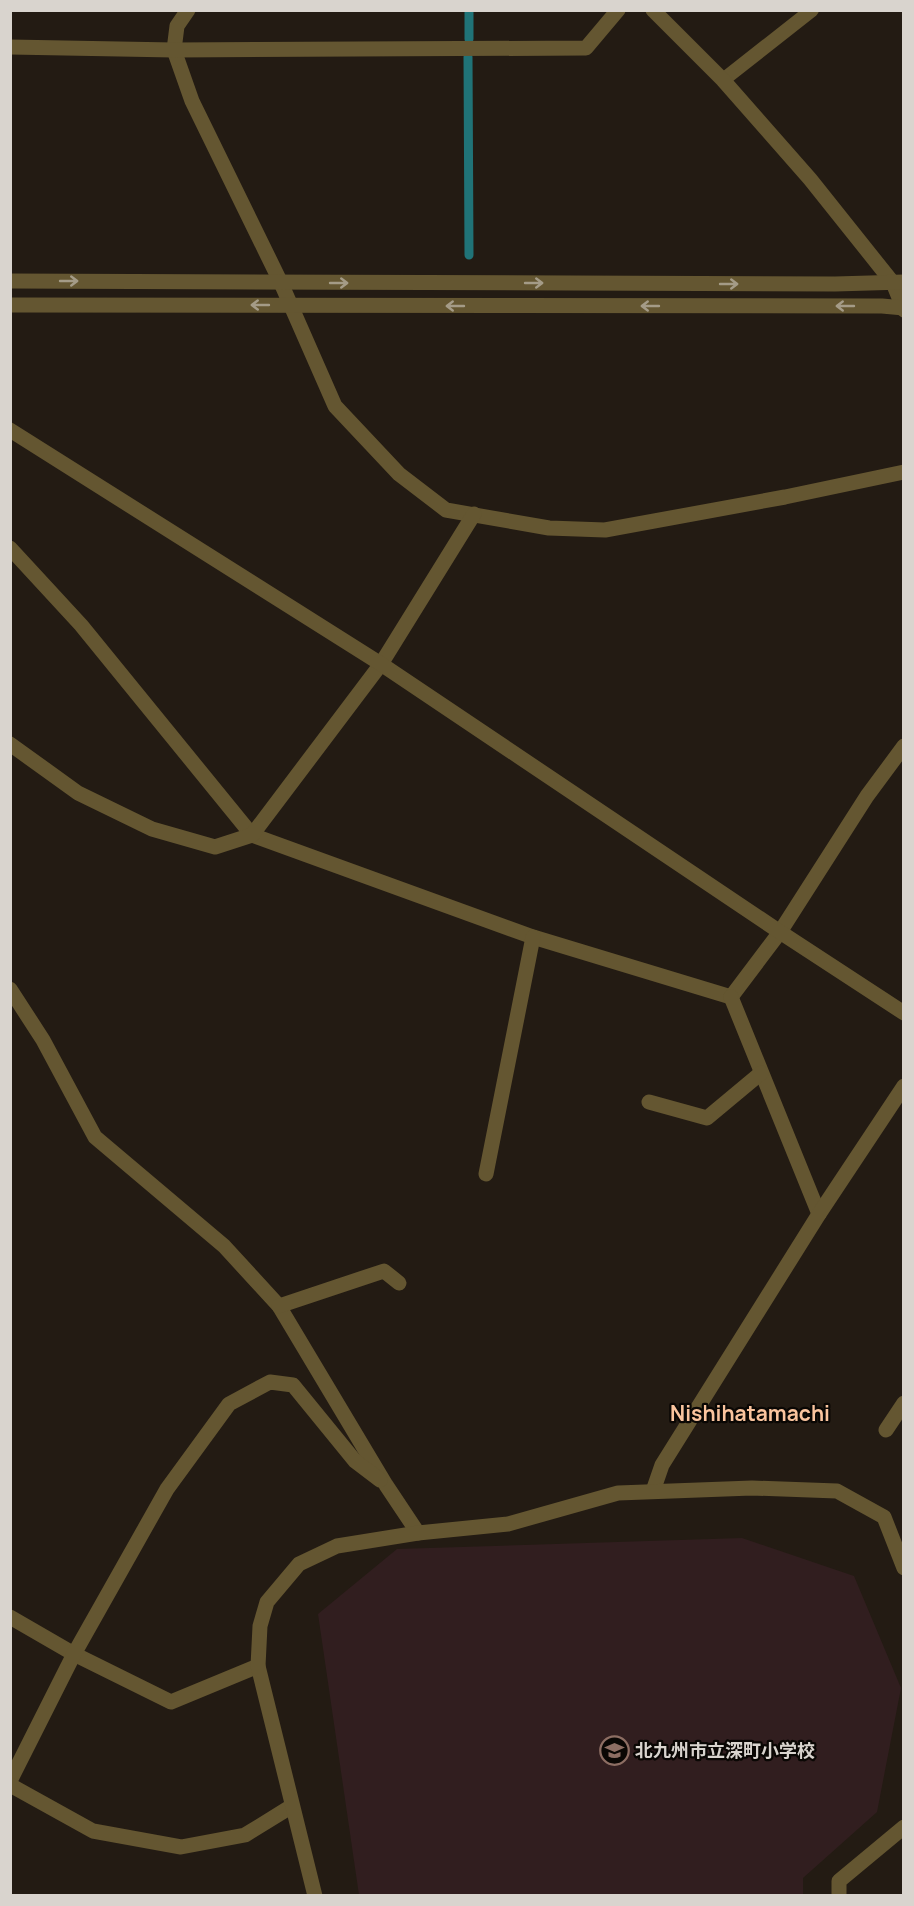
<svg xmlns="http://www.w3.org/2000/svg" width="914" height="1906" font-family="Manrope,'Noto Sans JP',sans-serif">
<rect width="100%" height="100%" fill="#231b13"/>
<!-- education -->
<polygon fill="#311e1f" points="742,1538 854,1576 901,1688 877,1812 803,1878 803,1895 359,1895 318,1614 397,1549"/>
<g fill="none" stroke-linecap="round" stroke-linejoin="round">
<!-- stream -->
<g stroke="#207377" stroke-width="9">
<polyline points="469,10 469,39"/>
<polyline points="468,57 469,255"/>
</g>
<!-- service -->
<polyline stroke="#645631" stroke-width="14" points="723,80 812,10"/>
<!-- minor -->
<g stroke="#645631" stroke-width="15">
<polyline points="188,10 177,26 174,50 192,101 281,283 335,406 399,474 446,510 549,528 605,530 785,497 904,472"/>
<polyline points="653,10 723,80 810,179 893,283 904,310"/>
<polyline points="10,47 174,50 586,48 618,10"/>
<polyline points="10,281 835,284 904,282"/>
<polyline points="10,305 882,306 904,308"/>
<polyline points="10,548 81,625 252,835 533,937 731,997"/>
<polyline points="10,744 78,793 152,829 215,847 252,835 381,664 474,514"/>
<polyline points="10,989 43,1040 95,1137 224,1246 279,1306 386,1485 418,1533"/>
<polyline points="731,997 780,932 867,796 904,746"/>
<polyline points="731,997 819,1214"/>
<polyline points="649,1102 707,1118 761,1073"/>
<polyline points="486,1174 533,937"/>
<polyline points="279,1306 384,1271 399,1283"/>
<polyline points="886,1430 904,1403"/>
<polyline points="653,1491 662,1465 819,1214 904,1086"/>
<polyline points="10,1617 74,1654 171,1702 258,1666"/>
<polyline points="10,1781 74,1654 167,1489 229,1404 270,1382 293,1385 355,1461 380,1480"/>
<polyline points="10,1785 93,1831 181,1847 245,1835 292,1806"/>
<polyline points="315,1896 258,1666 260,1626 267,1602 299,1564 337,1546 418,1533 508,1524 618,1493 752,1488 837,1491 884,1517 904,1568"/>
<polyline points="839,1896 839,1881 904,1827"/>
</g>
<!-- tertiary -->
<polyline stroke="#645631" stroke-width="15" points="10,430 381,664 780,932 904,1013"/>
</g>
<!-- one-way arrows -->
<defs><path id="oneway-shaft" d="M-6 0H5M1.5-3L5.5 0L1.5 3" fill="none" stroke-width="1.6" stroke-linecap="round" stroke-linejoin="round" transform="scale(1.5)"/></defs>
<g stroke="#a49b87">
<use href="#oneway-shaft" transform="translate(69 281)"/>
<use href="#oneway-shaft" transform="translate(339 283)"/>
<use href="#oneway-shaft" transform="translate(534 283)"/>
<use href="#oneway-shaft" transform="translate(729 284)"/>
<use href="#oneway-shaft" transform="translate(260 305) rotate(-180)"/>
<use href="#oneway-shaft" transform="translate(455 306) rotate(-180)"/>
<use href="#oneway-shaft" transform="translate(650 306) rotate(-180)"/>
<use href="#oneway-shaft" transform="translate(845 306) rotate(-180)"/>
</g>
<!-- icons -->
<defs>
<symbol id="school-ring" viewBox="-11 -11 22 22"><circle r="9.5" fill="#0a0704" stroke="#8d6e63" stroke-width="1.5"/><path d="M0-5L7-2L0 1L-7-2ZM-4 1L0 2.5L4 1V4Q0 6-4 4Z" fill="#8d6e63"/></symbol>
</defs>
<g fill-rule="evenodd">
<use href="#school-ring" x="598" y="1734" width="33" height="33"/>
</g>
<g text-anchor="middle" dominant-baseline="central" stroke-width="4.5" stroke-linejoin="round" paint-order="stroke">
<!-- poi labels -->
<g font-size="18" font-weight="bold" fill="#d9d4ce" stroke="#0a0704" text-anchor="start">
<text x="635" y="1750">北九州市立深町小学校</text>
</g>
<!-- quarter labels -->
<g font-size="21" font-weight="bold" fill="#fac49e" stroke="#0a0704">
<text x="750" y="1413">Nishihatamachi</text>
</g>
</g>
<!-- border -->
<rect width="914" height="1906" fill="none" stroke="#d9d4ce" stroke-width="24"/>
</svg>
